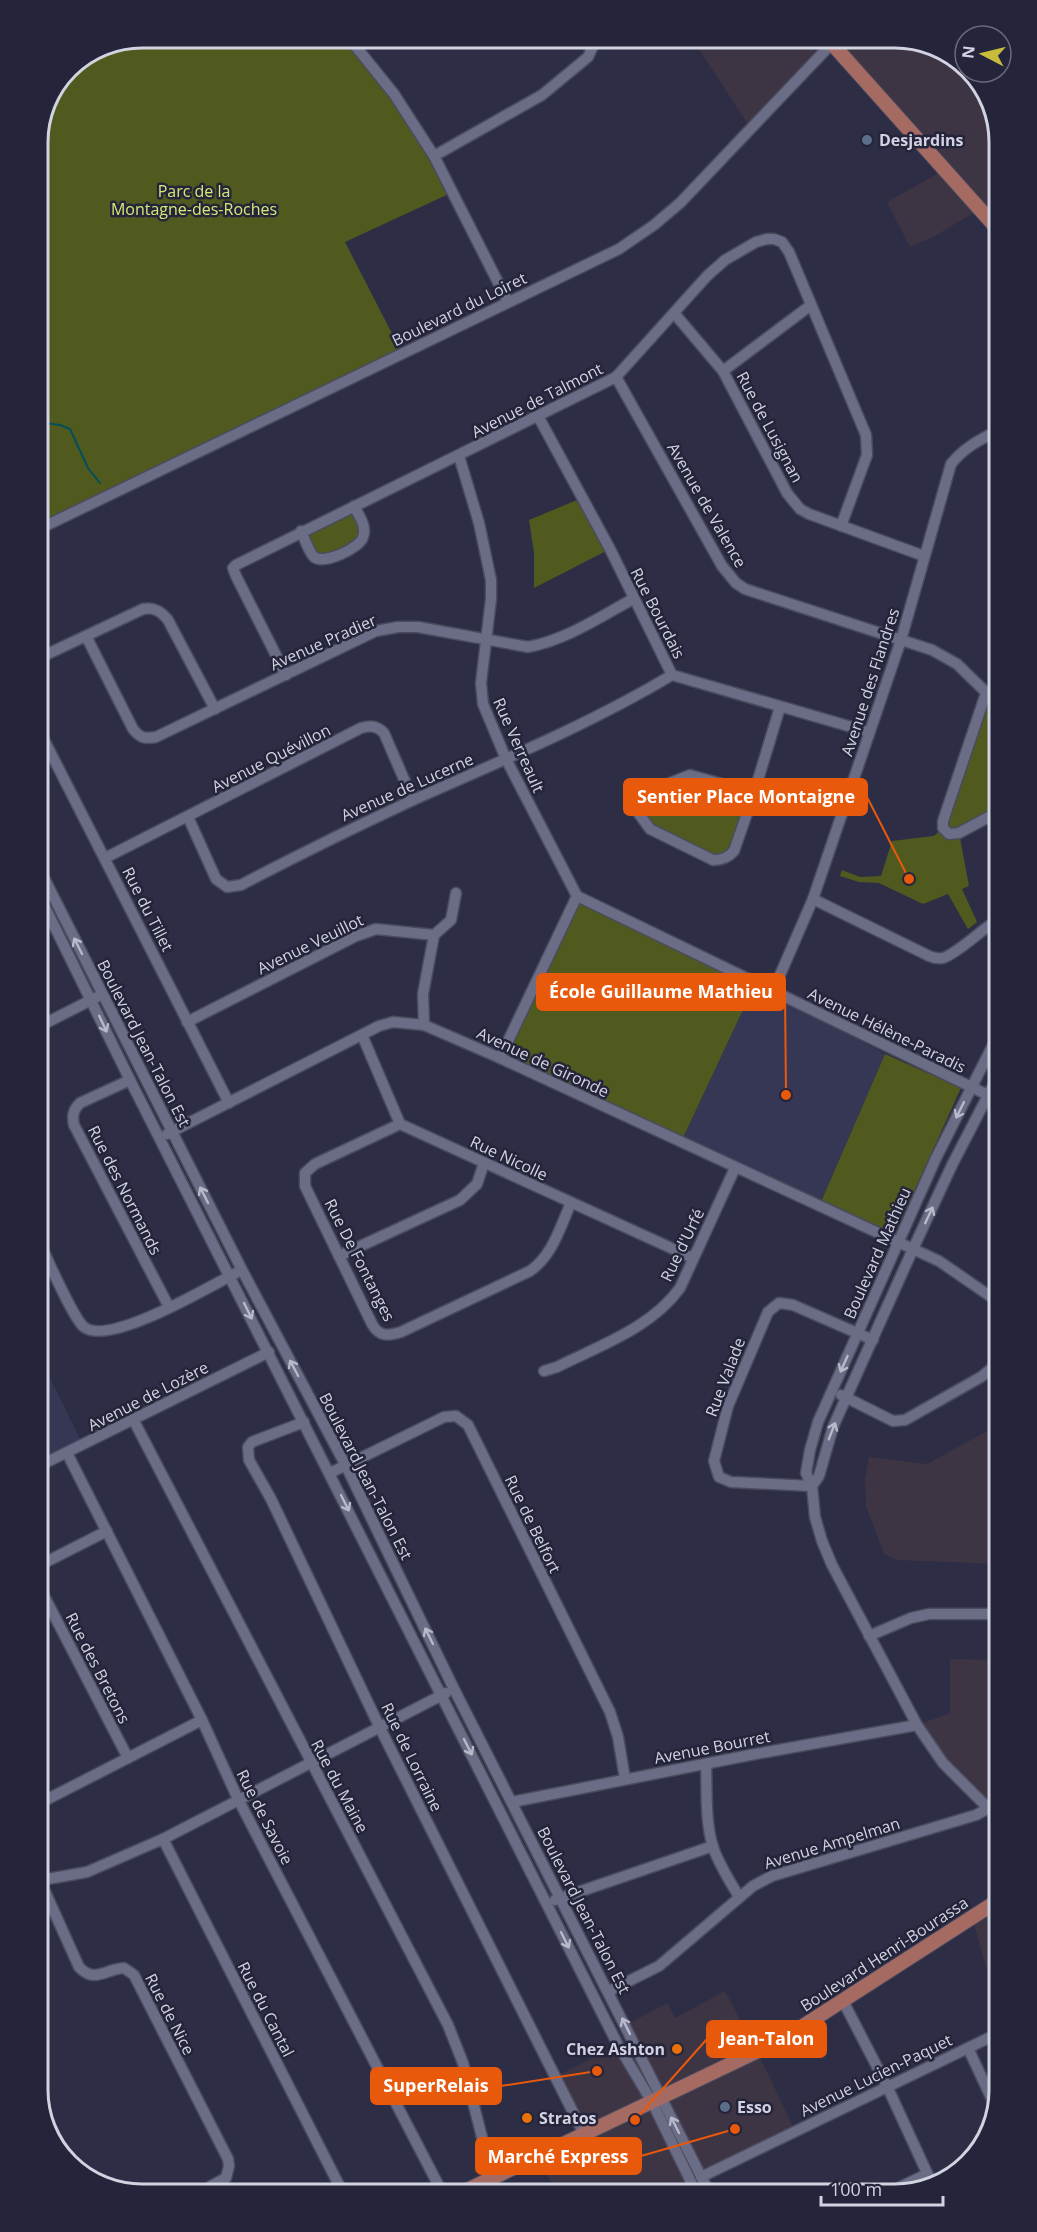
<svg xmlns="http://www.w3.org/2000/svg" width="1037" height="2232" font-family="'Open Sans',sans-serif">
<rect width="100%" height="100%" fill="#2d2e45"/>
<!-- commercial -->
<g fill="#3d3444">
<polygon points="902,38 958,59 965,68 965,72 968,72 994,108 994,225 980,209 935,236 910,247 887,202 944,170 831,44 751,129 693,40"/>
<polygon points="998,1425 998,1564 897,1560 884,1554 866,1506 865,1479 869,1457 927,1464"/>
<polygon points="950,1659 998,1660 999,1819 964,1786 917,1725 950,1713"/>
<polygon points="999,1900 999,1963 986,1967 972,1917"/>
<polygon points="725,1991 757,2051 795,2131 701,2177 625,2025 668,2003 675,2018"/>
<polygon points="618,2045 693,2187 686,2190 582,2191 581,2189 576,2191 556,2191 537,2156 584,2134 555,2077"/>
</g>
<!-- built -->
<g fill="#363754">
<polygon points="756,982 885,1054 821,1202 681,1142"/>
<polygon points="41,1360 83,1445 41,1465"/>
</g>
<!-- green -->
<g fill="#505a1f">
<polygon points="353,43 394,94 453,192 345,242 402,353 39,529 38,136 68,68 102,45"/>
<polygon points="582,498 610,549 534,588 534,553 529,520"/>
<polygon points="354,506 363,539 319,559 301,531"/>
<polygon points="986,693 996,702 996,813 959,833 969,886 962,889 977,922 968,929 948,894 923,904 879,883 859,882 840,876 842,870 860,877 881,876 892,841 934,836 943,828"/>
<polygon points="686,776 754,793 734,851 719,860 650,829 638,801"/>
<polygon points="577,896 756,982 681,1142 500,1058"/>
<polygon points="885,1054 961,1088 895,1233 821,1202"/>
</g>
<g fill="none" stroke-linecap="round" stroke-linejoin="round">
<!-- stream -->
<polyline stroke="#004f5b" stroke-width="2" points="38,422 60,425 70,429 88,468 100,483"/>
<defs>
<g id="minor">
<polyline points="353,43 394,94 434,156 508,302"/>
<polyline points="434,156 542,95 588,57 593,46 593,41"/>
<polyline points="674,313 723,371 787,493 800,509 809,514 924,556"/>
<polyline points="723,371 811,305"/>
<polyline points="616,377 722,566 736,583 745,589 932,650 957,664 996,702"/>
<polyline points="538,416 610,549 672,675 869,732"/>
<polyline points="459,456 479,523 491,580 491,599 481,683 483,704 506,759 577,896"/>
<polyline points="39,529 619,249 654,225 680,203 837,38"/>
<path d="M301 531C305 539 308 551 314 557 324 565 360 548 363 537 367 526 359 516 354 506"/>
<path d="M86 636 133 729C140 738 145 739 156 737L376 631 398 627H418L528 647C566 640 600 617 633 599"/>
<path d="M39 658 143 609C154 607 161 611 168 620L215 709"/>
<polyline points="286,675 236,576 233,568 236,565 616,377 707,276 725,260 756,242 767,239 774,239 782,242 789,252 866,435 867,455 841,526"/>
<polyline points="986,693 943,821 943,828 949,834 959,833 996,813"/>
<polyline points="39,730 229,1103"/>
<path d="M754 793 690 775 665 785 641 798 638 801 637 811 650 829 713 860C722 860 728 858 734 851L754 793 780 707"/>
<path d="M188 817 216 879 227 887 241 885C298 855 355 827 413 800 501 761 590 724 672 675"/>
<path d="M105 858 361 728C371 725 377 726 384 733L413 800"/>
<polyline points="40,870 242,1270 346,1466 454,1689 708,2190"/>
<polyline points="40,897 130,1080 618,2045 652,2102 695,2190"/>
<path d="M813 899 929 956C934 958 938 959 943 958 958 953 981 930 996 921"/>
<polyline points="434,935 451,920 456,893"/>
<path d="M773 991 813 899 901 640 951 464C963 449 977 441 995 432"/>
<polyline points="187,1022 356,936 376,929 434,935 423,994 424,1025"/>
<polyline points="40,1026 97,997"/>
<polyline points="362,1035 400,1124 693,1258"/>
<polyline points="996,1039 936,1158 818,1422 810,1450 806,1473 812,1486 815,1517 822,1541 832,1565 917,1725 943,1763 999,1819"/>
<polyline points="500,1058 577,896 988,1095"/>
<path d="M130 1080 80 1103C73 1110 72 1116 74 1125L169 1307"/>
<path d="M400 1124 315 1164 305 1173V1186L372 1324C379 1337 388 1336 401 1332L530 1271C553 1255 560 1227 571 1203"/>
<polyline points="167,1134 379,1026 393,1022 424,1025 500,1058 939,1261 997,1301"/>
<path d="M41 1246C49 1262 73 1318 84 1327 109 1347 210 1286 236 1273"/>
<polyline points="339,1256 460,1200 477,1184 484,1163"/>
<path d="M544 1371 557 1367C601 1345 651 1328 680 1288L735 1168"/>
<polyline points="841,1395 893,1421 905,1420 981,1377 992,1368 997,1355"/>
<polyline points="133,1419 448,2025 463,2063 496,2192"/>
<polyline points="304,1422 252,1442 248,1447 249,1460 271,1499 380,1728 584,2134"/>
<polyline points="67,1453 202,1720 238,1799 442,2192"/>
<polyline points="41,1465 269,1352"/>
<polyline points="330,1473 444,1417 456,1416 468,1425 610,1712 618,1737 625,1779"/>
<polyline points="812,1486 819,1476 833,1427 913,1249 952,1165 997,1078"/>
<polyline points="812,1486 731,1482 719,1477 714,1461 728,1406 768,1312 779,1303 793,1305 873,1340"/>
<polyline points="42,1564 107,1531"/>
<polyline points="42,1592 128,1758"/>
<polyline points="869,1636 911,1618 929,1614 998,1614"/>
<path d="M706 1764C707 1791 705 1821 713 1847 719 1865 730 1881 739 1897"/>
<polyline points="42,1802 202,1720"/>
<polyline points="512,1802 750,1755 917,1725"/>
<polyline points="163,1839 343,2193"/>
<polyline points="42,1880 87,1872 163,1839 446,1693"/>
<path d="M43 1887 79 1967C95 1984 105 1969 124 1968L134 1975 228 2159 229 2166 226 2178 211 2186 205 2194"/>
<polyline points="555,1900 713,1846"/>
<polyline points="609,1991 659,1966 753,1886 772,1876 976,1815 989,1808"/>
<polyline points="843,2001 887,2086 933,2186"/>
<polyline points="968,2048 995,2106"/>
<polyline points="43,2112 62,2150"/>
<polyline points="701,2177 999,2033"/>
<polyline points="896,2189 927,2174"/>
</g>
<g id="major">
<polyline points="827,38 994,225"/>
<polyline points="463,2192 783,2039 999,1900"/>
</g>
</defs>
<!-- minor casing -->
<use href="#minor" stroke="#4a4b5e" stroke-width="13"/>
<!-- major casing -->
<use href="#major" stroke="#4a4b5e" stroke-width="16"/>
<!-- minor -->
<use href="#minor" stroke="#6b6c86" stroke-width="10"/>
<!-- major -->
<use href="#major" stroke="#a56b63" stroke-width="14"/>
</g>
<!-- one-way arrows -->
<defs><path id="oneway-shaft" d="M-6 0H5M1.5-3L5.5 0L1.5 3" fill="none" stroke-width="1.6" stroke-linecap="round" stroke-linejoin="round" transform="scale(1.5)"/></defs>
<g stroke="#b8b9ca">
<use href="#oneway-shaft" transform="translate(78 946) rotate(-117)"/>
<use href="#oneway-shaft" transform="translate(103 1024) rotate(65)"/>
<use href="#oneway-shaft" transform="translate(960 1110) rotate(116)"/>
<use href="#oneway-shaft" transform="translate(204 1195) rotate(-117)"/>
<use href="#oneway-shaft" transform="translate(929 1215) rotate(-65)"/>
<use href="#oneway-shaft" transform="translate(248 1311) rotate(64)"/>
<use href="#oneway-shaft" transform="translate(844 1364) rotate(114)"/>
<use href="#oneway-shaft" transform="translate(294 1368) rotate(-118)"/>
<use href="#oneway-shaft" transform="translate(832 1431) rotate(-69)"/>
<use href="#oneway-shaft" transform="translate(345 1503) rotate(63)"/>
<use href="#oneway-shaft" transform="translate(429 1636) rotate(-116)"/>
<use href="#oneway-shaft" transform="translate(468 1747) rotate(63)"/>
<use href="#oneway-shaft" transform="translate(565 1940) rotate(63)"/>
<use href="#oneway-shaft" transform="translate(626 2026) rotate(-116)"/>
<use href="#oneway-shaft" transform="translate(675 2125) rotate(-117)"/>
</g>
<!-- markers -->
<g fill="#5c6f8a" stroke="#24243a" stroke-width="2">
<circle cx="867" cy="140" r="6"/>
<circle cx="725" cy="2107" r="6"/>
</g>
<g fill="#e8710a" stroke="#24243a" stroke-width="2">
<circle cx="677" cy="2049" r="6"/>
<circle cx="527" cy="2118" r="6"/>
</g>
<g text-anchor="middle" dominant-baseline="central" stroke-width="5" stroke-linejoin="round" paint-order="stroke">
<!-- poi labels -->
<g font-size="16" font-weight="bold" fill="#d1d3e1" stroke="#24243a" text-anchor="start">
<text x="879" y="140">Desjardins</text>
<text x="665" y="2049" text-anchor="end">Chez Ashton</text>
<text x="737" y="2107">Esso</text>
<text x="539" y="2118">Stratos</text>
</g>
<!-- park labels -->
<g font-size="16" fill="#d4ea76" stroke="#24243a">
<text x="194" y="191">Parc de la<tspan x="194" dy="18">Montagne-des-Roches</tspan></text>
</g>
<!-- street labels -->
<g font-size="16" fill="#d1d3e1" stroke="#24243a">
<text transform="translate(459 309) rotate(-26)">Boulevard du Loiret</text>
<text transform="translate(537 400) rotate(-27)">Avenue de Talmont</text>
<text transform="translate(770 427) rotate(62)">Rue de Lusignan</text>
<text transform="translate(707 505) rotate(60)">Avenue de Valence</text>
<text transform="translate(658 613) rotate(63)">Rue Bourdais</text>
<text transform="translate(323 642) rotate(-24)">Avenue Pradier</text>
<text transform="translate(870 682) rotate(-72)">Avenue des Flandres</text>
<text transform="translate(519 745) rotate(66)">Rue Verreault</text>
<text transform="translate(271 758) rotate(-27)">Avenue Quévillon</text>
<text transform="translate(407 787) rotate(-24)">Avenue de Lucerne</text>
<text transform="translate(148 909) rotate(63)">Rue du Tillet</text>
<text transform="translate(310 944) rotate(-26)">Avenue Veuillot</text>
<text transform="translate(887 1030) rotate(26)">Avenue Hélène-Paradis</text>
<text transform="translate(144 1043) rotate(63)">Boulevard Jean-Talon Est</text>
<text transform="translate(543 1062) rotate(25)">Avenue de Gironde</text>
<text transform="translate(509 1158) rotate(25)">Rue Nicolle</text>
<text transform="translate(125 1190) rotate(63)">Rue des Normands</text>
<text transform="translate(682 1245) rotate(-64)">Rue d'Urfé</text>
<text transform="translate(877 1253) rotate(-66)">Boulevard Mathieu</text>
<text transform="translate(360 1260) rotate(63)">Rue De Fontanges</text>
<text transform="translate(725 1377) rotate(-69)">Rue Valade</text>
<text transform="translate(148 1396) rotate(-27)">Avenue de Lozère</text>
<text transform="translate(366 1476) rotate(63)">Boulevard Jean-Talon Est</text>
<text transform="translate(533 1524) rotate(64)">Rue de Belfort</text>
<text transform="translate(98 1668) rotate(63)">Rue des Bretons</text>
<text transform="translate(712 1747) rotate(-11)">Avenue Bourret</text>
<text transform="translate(412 1757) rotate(64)">Rue de Lorraine</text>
<text transform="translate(340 1786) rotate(62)">Rue du Maine</text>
<text transform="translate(265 1817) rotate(63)">Rue de Savoie</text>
<text transform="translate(832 1843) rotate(-17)">Avenue Ampelman</text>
<text transform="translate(584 1910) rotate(63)">Boulevard Jean-Talon Est</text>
<text transform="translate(884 1954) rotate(-33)">Boulevard Henri-Bourassa</text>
<text transform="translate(266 2009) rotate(63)">Rue du Cantal</text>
<text transform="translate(170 2014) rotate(63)">Rue de Nice</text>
<text transform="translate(876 2075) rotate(-26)">Avenue Lucien-Paquet</text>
</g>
</g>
<!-- crop -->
<path d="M0 0H1037V2232H0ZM142 48H895A94 94 0 0 1 989 142V2090A94 94 0 0 1 895 2184H142A94 94 0 0 1 48 2090V142A94 94 0 0 1 142 48Z" fill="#24243a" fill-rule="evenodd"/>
<path fill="none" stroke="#d1d3e1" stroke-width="3" d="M142 48H895A94 94 0 0 1 989 142V2090A94 94 0 0 1 895 2184H142A94 94 0 0 1 48 2090V142A94 94 0 0 1 142 48Z"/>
<!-- callouts -->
<path fill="none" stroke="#e8590c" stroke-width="2" d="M909 879L867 797M786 1095L785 992M635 2120L707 2039M597 2071L501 2086M735 2129L641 2156"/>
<g fill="#e8590c" stroke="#24243a" stroke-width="2">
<circle cx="909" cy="879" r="6"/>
<circle cx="786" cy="1095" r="6"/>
<circle cx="635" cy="2120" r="6"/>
<circle cx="597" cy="2071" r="6"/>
<circle cx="735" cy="2129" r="6"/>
</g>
<g fill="#e8590c" stroke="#e8590c" stroke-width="2">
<rect x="624" y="779" width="243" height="36" rx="6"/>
<rect x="537" y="974" width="248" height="36" rx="6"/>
<rect x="707" y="2021" width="119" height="36" rx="6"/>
<rect x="371" y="2068" width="130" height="36" rx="6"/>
<rect x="476" y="2138" width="165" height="36" rx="6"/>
</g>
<g font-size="18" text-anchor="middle" font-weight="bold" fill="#fff">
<text x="746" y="803">Sentier Place Montaigne</text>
<text x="661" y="998">École Guillaume Mathieu</text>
<text x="767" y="2045">Jean-Talon</text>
<text x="436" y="2092">SuperRelais</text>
<text x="558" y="2163">Marché Express</text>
</g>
<!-- north arrow -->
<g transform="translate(983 54) rotate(277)"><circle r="28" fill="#24243a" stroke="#696a7d" stroke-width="1.5"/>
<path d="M0-4.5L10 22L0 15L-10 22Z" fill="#c7bb3b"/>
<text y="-9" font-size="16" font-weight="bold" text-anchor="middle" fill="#d1d3e1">N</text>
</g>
<!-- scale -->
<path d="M821 2196v9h122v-9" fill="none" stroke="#d1d3e1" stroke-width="3"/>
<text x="830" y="2196" font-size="18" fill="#d1d3e1" stroke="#24243a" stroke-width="4.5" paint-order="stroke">100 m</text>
</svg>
